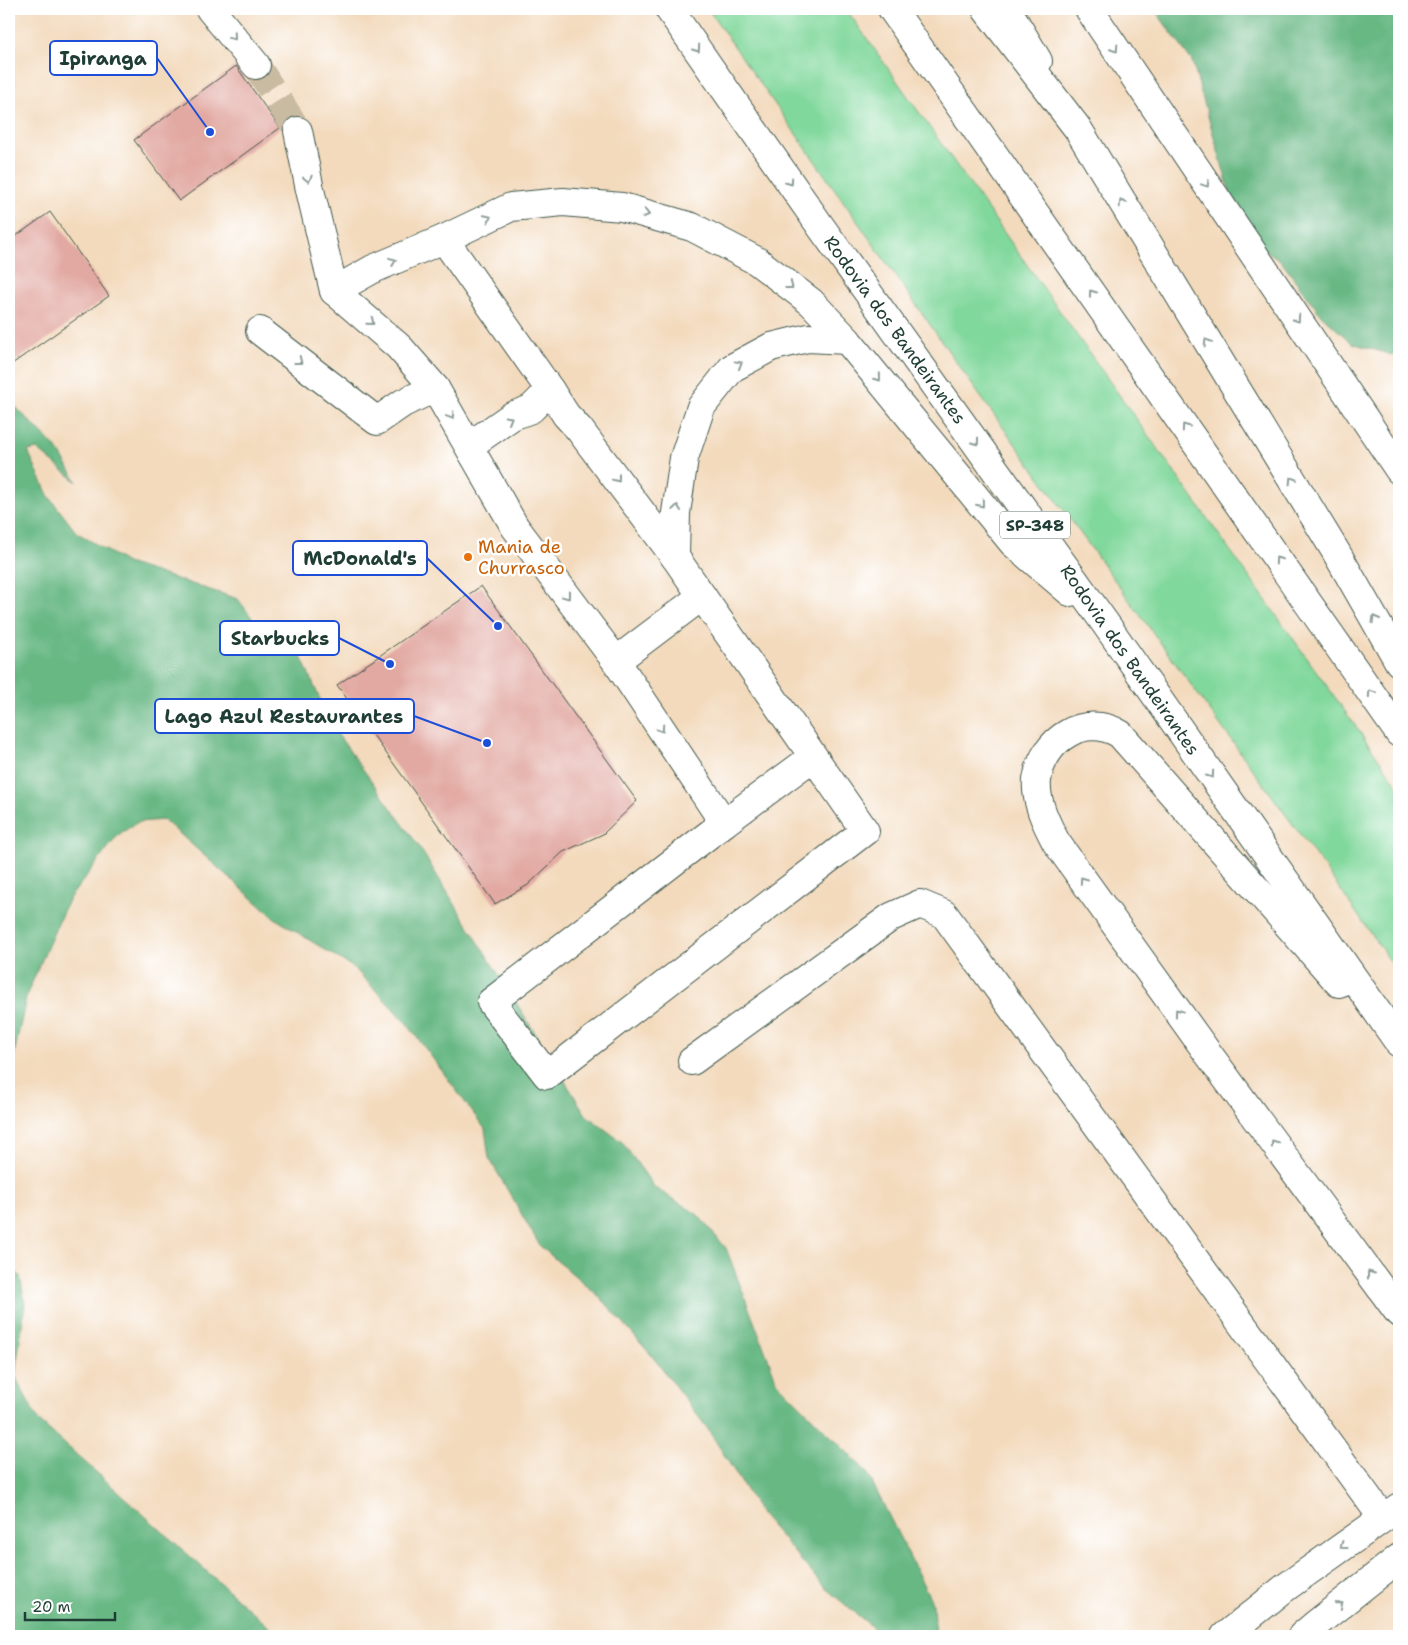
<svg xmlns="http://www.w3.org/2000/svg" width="1408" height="1645" font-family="'Shantell Sans',sans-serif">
<rect width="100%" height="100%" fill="#fff"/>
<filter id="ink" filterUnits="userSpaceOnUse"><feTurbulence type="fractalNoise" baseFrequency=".02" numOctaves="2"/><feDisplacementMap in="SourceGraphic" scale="10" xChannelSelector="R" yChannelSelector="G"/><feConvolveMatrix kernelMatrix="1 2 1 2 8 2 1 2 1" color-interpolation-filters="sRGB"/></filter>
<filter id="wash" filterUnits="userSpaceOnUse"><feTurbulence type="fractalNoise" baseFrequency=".0096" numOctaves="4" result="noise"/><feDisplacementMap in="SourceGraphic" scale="20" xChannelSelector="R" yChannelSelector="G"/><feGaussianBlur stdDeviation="1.12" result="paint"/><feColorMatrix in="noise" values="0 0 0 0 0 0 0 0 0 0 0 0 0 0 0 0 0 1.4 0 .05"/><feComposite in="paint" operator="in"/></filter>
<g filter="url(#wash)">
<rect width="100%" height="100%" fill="#f3dabd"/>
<!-- green -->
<polygon fill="#81d89c" stroke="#508a68" points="708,9 846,9 1090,354 1399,787 1399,974 1332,878 978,393"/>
<!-- forest -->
<g fill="#68b884" stroke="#447a5c">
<polygon points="1154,9 1399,9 1399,357 1352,343 1321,315 1280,260 1242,234 1192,61"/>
<polygon points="9,400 58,450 77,482 37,449 28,451 48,495 76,532 127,563 238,599 258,626 297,648 333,728 418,845 586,1115 622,1142 655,1188 697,1214 726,1248 777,1382 867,1472 933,1604 935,1636 883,1636 824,1587 761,1514 708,1429 652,1356 601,1298 540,1246 489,1158 485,1129 405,1021 354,968 276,919 164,820 138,822 118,835 68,900 27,994 12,1064 9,1068"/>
<polygon points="9,1265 20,1276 25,1304 15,1376 38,1420 279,1636 9,1636"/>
</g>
<g id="blocks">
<!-- building -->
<g fill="#e2a9a2">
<polygon points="236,66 280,128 179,201 134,140"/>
<polygon points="50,212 109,296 9,366 9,241"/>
<polygon points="481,586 637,801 603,834 563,852 528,885 495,904 337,685"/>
</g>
</g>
</g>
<g filter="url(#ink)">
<use href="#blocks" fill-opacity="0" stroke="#3f5549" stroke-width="1"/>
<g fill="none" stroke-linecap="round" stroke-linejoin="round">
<!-- minor-tunnel -->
<polyline stroke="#c9bba2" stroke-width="28" stroke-dasharray="28 14" stroke-linecap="butt" points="256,65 298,131"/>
<defs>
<g id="minor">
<polyline points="210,9 256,65"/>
<polyline points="1007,9 1038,61"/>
<polyline points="298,131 310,190 334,291 399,347 435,388"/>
<polyline points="334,291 373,269 444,239 550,390"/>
<polyline points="260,331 377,421 403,403 435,388 515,527 616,661 724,823 491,1002 547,1075 865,831 675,557 579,429 566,415 550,390 531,409 512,416 469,446"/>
<polyline points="616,661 702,596"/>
<polyline points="724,823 813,757"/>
<polyline points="692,1061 891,917 920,904 944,914 1382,1517"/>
</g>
<g id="major">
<polyline points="1225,1636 1286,1587 1399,1507"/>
<polyline points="1302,1636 1316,1624 1399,1558"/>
</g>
<g id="highway">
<polyline points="669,9 821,227 1105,623 1399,1043"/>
<polyline points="892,9 1399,733"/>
<polyline points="986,9 1078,129 1336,552 1399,662"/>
<polyline points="1089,9 1399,470"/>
<polyline points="444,239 511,207 563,202 622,207 692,227 757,261 811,302 847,340 1013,543 1070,592"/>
<polyline points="675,557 676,513 684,458 701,407 732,368 771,347 808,338 847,340"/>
<path d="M1339 983 1120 734C1084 713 1043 739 1037 780 1035 801 1046 823 1056 842L1207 1052 1399 1313"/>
</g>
</defs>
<!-- minor casing -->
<use href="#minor" stroke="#3f5549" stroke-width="30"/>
<!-- major casing -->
<use href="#major" stroke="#3f5549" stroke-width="30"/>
<!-- highway casing -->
<use href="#highway" stroke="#3f5549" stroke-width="30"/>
<!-- path -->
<polyline stroke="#3f5549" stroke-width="3" stroke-dasharray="1 4" stroke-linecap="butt" points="1394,1636 1399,1632"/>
<!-- minor -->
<use href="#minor" stroke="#fff" stroke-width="28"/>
<!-- major -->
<use href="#major" stroke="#fff" stroke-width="28"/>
<!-- highway -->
<use href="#highway" stroke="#fff" stroke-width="28"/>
</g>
<!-- one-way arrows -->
<defs><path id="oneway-chevron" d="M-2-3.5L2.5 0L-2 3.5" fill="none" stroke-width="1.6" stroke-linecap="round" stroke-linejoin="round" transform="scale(1.25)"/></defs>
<g stroke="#8f9e9a">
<use href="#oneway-chevron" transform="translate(233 37) rotate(50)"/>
<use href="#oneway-chevron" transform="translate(697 49) rotate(55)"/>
<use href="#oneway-chevron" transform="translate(1115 49) rotate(57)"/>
<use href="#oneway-chevron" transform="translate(308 179) rotate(78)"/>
<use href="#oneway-chevron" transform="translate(790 182) rotate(55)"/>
<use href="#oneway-chevron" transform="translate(1206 184) rotate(56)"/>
<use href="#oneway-chevron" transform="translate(1122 203) rotate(-121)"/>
<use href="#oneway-chevron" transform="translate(646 214) rotate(16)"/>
<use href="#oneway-chevron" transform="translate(488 218) rotate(-26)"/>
<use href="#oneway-chevron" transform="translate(393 261) rotate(-22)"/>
<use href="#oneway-chevron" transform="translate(790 286) rotate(38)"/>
<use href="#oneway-chevron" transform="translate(1092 293) rotate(-125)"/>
<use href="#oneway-chevron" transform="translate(1297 319) rotate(56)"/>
<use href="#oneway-chevron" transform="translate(371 322) rotate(41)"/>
<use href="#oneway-chevron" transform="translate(1207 342) rotate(-122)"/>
<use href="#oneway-chevron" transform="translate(299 361) rotate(38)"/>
<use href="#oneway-chevron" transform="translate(739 364) rotate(-29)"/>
<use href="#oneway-chevron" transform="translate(878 378) rotate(51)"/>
<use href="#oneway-chevron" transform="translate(451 416) rotate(59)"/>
<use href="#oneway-chevron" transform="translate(509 419) rotate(-30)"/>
<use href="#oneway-chevron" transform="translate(1185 427) rotate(-125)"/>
<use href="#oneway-chevron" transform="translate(976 442) rotate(54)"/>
<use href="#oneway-chevron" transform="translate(617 479) rotate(53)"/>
<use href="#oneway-chevron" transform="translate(1292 480) rotate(-122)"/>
<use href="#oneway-chevron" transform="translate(981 504) rotate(51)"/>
<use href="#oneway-chevron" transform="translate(677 508) rotate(-83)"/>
<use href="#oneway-chevron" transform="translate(1278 560) rotate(-125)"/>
<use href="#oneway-chevron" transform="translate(567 596) rotate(53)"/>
<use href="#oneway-chevron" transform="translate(1375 619) rotate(-120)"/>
<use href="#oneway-chevron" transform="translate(1371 693) rotate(-125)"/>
<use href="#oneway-chevron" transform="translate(661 729) rotate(56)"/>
<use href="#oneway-chevron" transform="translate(1211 775) rotate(55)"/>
<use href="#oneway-chevron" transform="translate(1083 880) rotate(-126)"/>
<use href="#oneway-chevron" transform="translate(1178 1012) rotate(-126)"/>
<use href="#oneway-chevron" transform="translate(1274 1143) rotate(-126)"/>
<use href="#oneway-chevron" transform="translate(1370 1274) rotate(-126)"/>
<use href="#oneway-chevron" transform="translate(1343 1546) rotate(144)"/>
<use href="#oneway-chevron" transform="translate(1340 1605) rotate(-39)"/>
</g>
</g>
<!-- markers -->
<circle fill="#e8710a" stroke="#fff" stroke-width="2" cx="468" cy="557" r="5"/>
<g text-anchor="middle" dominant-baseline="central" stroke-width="5" stroke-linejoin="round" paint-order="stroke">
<!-- shield labels -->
<rect fill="#fff" stroke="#627771" stroke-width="1" x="1000" y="511.5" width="70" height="27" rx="4"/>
<g font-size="16" font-weight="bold" fill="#1f3d34">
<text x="1035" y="525">SP-348</text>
</g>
<!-- street labels -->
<g font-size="18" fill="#1f3d34" stroke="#fff">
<text transform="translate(895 330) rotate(54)">Rodovia dos Bandeirantes</text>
<text transform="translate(1130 660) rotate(55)">Rodovia dos Bandeirantes</text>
</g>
<!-- food labels -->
<g font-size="18" fill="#c56008" stroke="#fff" text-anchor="start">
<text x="478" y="547">Mania de<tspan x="478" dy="21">Churrasco</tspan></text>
</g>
</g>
<!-- callouts -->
<path fill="none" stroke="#1d4ed8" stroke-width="2" d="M210 132L157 58M498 626L427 558M390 664L339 638M487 743L414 716"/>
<g fill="#1d4ed8" stroke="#fff" stroke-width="2">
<circle cx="210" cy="132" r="5"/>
<circle cx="498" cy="626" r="5"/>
<circle cx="390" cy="664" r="5"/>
<circle cx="487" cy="743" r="5"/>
</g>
<g fill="#fff" stroke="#1d4ed8" stroke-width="2">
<rect x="50" y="41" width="107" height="34" rx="5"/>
<rect x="293" y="541" width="134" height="34" rx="5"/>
<rect x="220" y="621" width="119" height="34" rx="5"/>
<rect x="155" y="699" width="259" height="34" rx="5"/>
</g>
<g font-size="19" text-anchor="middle" font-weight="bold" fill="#1f3d34">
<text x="103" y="65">Ipiranga</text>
<text x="360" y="565">McDonald's</text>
<text x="280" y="645">Starbucks</text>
<text x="284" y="723">Lago Azul Restaurantes</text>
</g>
<!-- margin -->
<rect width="1408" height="1645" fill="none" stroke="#fff" stroke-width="30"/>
<!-- scale -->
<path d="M25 1612v8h90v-8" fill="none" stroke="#1f3d34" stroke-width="2.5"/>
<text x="32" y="1612" font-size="15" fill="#1f3d34" stroke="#ffffff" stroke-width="4" paint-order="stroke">20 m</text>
</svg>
